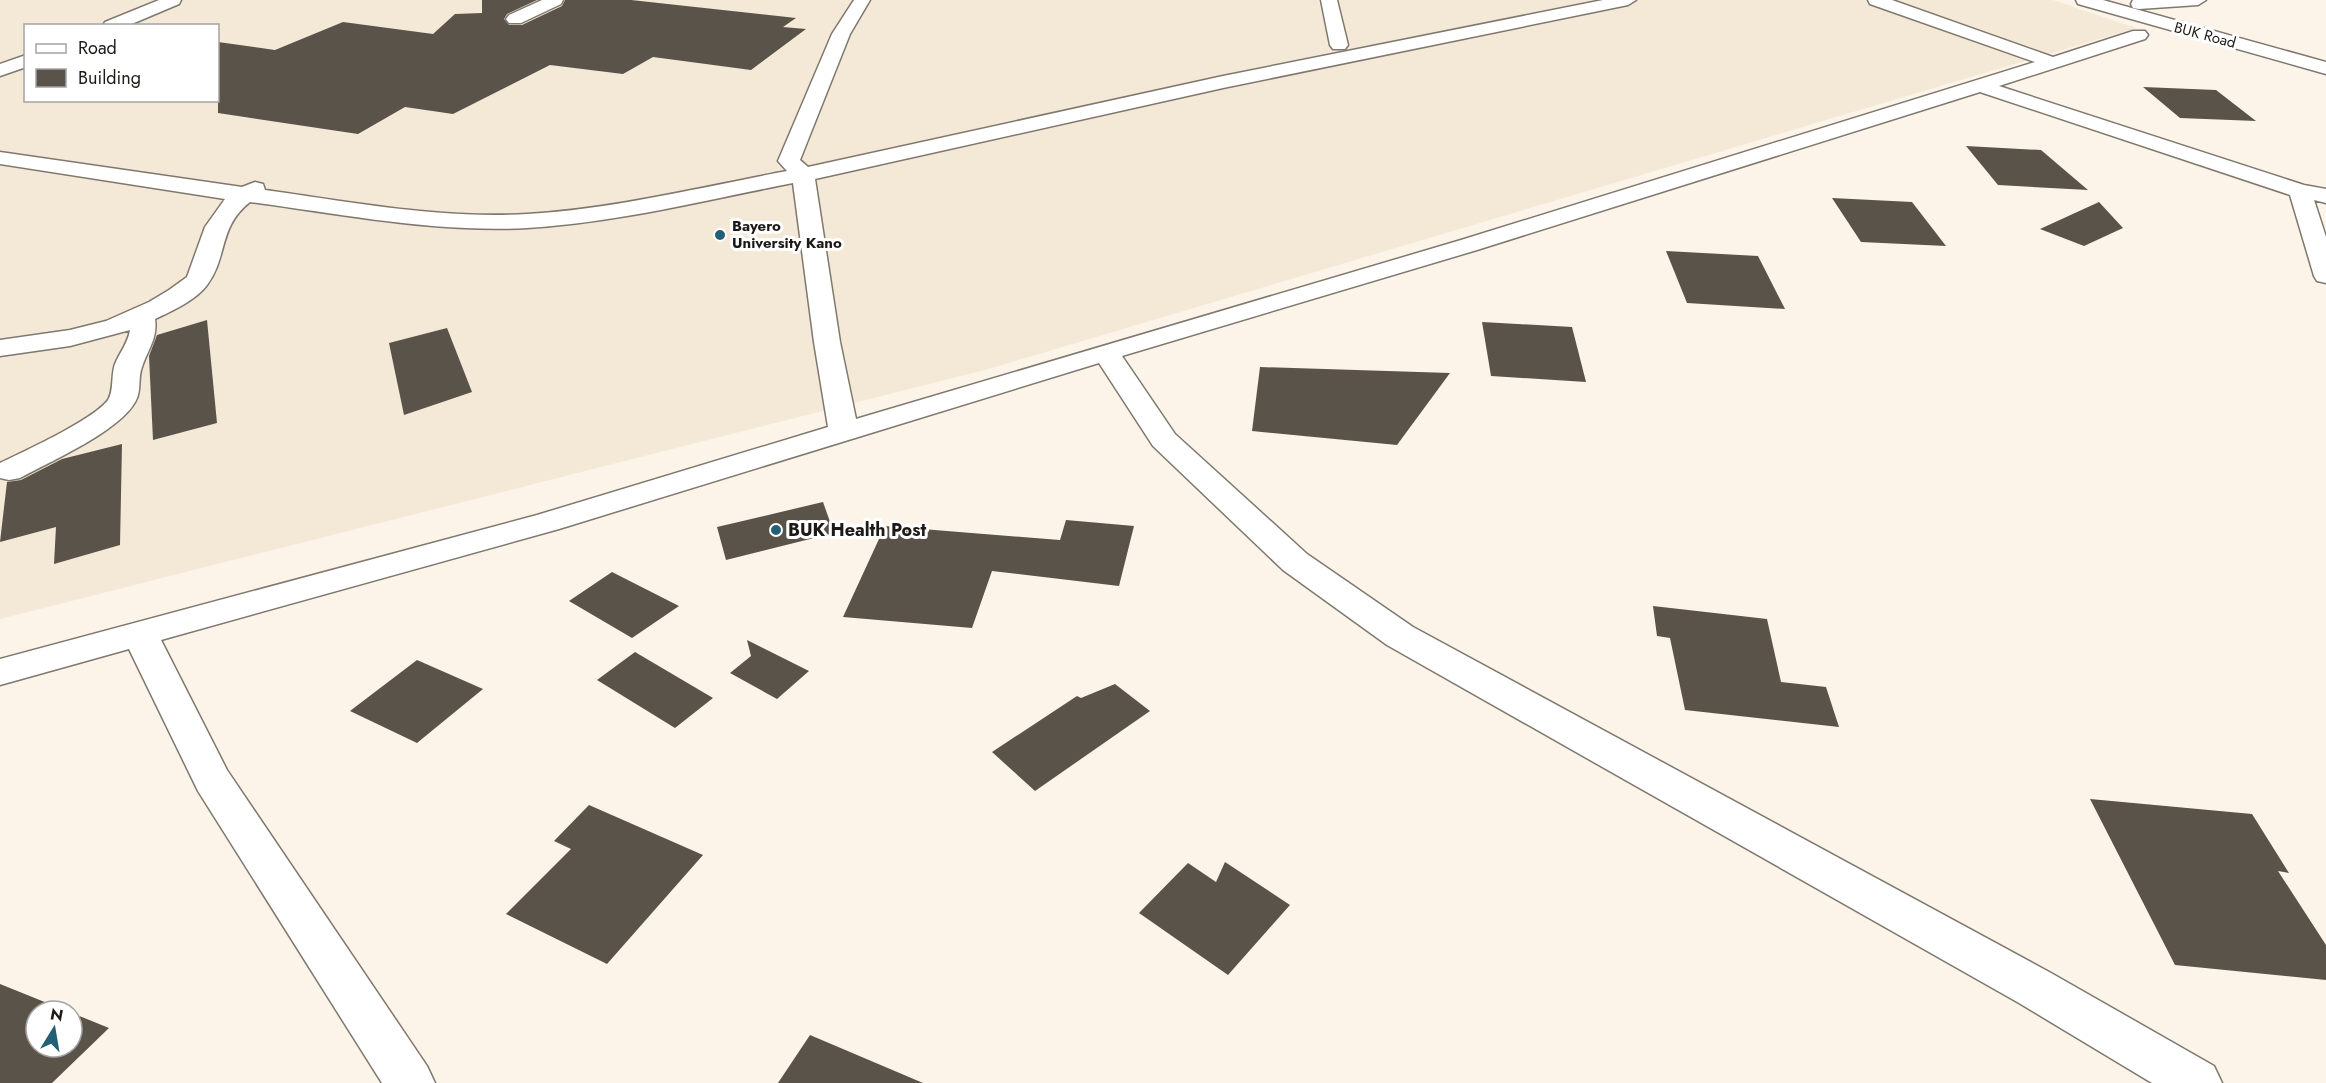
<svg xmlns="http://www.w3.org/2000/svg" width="2326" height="1083" font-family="Jost,sans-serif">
<rect width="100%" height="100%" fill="#fcf4e9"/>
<!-- built -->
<path fill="#f4e8d6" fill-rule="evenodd" d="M0 0H2053L2136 28 985 370 0 619ZM26 26H218V100H26Z"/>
<!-- building -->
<g fill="#5a534a">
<polygon points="482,0 537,0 507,14 504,19 509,25 522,25 562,6 565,0 631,0 796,18 783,27 806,29 751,70 653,57 623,74 550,65 453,114 405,107 358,134 218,113 218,42 275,50 343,22 433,34 455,14 482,13"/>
<polygon points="2143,87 2216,90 2256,121 2180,118"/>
<polygon points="1966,146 2041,150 2088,190 1998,185"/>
<polygon points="1832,198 1912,202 1946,246 1861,242"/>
<polygon points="2099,202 2123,228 2084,246 2040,229"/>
<polygon points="1666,251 1758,256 1785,309 1687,303"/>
<polygon points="207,320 217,423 153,440 149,356 157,335"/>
<polygon points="1482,322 1572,327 1586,382 1491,376"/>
<polygon points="447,328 472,392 404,415 389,343"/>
<polygon points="1260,367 1450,373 1397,445 1252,431"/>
<polygon points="122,444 120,545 54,564 56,527 0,542 7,482 21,480 62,459"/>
<polygon points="823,502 834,533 726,560 717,527"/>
<polygon points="1066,520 1134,526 1119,586 992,571 972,628 843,617 885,526 1060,540"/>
<polygon points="612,572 679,606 632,638 569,601"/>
<polygon points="1653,606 1767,619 1781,682 1826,687 1839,727 1685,710 1670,638 1657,636"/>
<polygon points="747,640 809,671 777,699 730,673 751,656"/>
<polygon points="635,652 713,698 675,728 597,680"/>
<polygon points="417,660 483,689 417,743 350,711"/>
<polygon points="1115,684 1150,711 1035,791 992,752 1077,696 1081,698"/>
<polygon points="2090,799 2252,814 2289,873 2278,871 2326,945 2326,980 2175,965"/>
<polygon points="589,805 703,855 607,964 506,914 571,849 554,841"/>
<polygon points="1225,862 1290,905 1228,975 1139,913 1188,863 1216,882"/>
<polygon points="0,984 67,1011 36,1011 36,1047 72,1047 72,1013 109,1028 52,1083 0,1083"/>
<polygon points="810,1035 923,1083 778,1083"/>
</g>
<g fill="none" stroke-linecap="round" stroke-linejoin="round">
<defs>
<g id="minor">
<polygon points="159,0 181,0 179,4 127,26 103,26 105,22"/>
<polygon points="542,0 563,0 561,4 521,23 509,23 506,19 509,15"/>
<path d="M854 0H870L850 34 800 160 808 167 1223 76 1603 0H1636L1628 5 1223 88 815 179 840 342 856 419 1461 240 2035 62 1870 4 1868 0H1892L2053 57 2133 31H2145L2148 35 2145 39 1999 86 2304 185 2326 189V203L2314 200 2326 237V283L2317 281 2314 276 2290 195 1980 92 1477 250 1122 356 1175 434 1307 554 1413 627 2051 973 2214 1066 2222 1083H2152L2019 1003 1387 645 1283 570 1153 446 1099 363 559 529 161 640 227 770 427 1066 435 1083H382L198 791 129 649 0 685V659L537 515 828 427 814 342 793 183C706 200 616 223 527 228 435 233 341 214 250 202 218 227 228 257 207 285 196 300 172 311 155 319 158 338 148 349 142 367 138 377 141 389 137 398 125 429 49 462 20 478L9 480 0 478V463C25 451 93 420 108 400 114 391 111 374 115 364 120 352 128 343 130 330L70 346 0 356V340L70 330 106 321 149 302 169 290 187 277 205 227 225 199 0 164V152L242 187 255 182 263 184 265 190C352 202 440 219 527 214 614 209 701 187 787 171L778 161 832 34Z"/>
<polygon points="1321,0 1337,0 1348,45 1345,49 1333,49 1330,45"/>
<polygon points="2133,0 2206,0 2198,5 2139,9 2133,8 2131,4"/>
<polygon points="26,55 26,67 0,76 0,64"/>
</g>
<polygon id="major" points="2076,0 2103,0 2326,62 2326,74 2078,4"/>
</defs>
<!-- minor casing -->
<use href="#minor" stroke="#7f786e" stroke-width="3"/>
<!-- major casing -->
<use href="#major" stroke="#7f786e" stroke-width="3"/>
<!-- minor -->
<use href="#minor" fill="#fff" fill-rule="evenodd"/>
<!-- major -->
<use href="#major" fill="#fff" fill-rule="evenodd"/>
</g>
<!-- markers -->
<g fill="#235f76" stroke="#fff" stroke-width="2">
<circle cx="720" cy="235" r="6"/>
<circle cx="776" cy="530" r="6"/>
</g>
<g text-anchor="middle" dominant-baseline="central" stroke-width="6" stroke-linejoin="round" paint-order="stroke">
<!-- far-street labels -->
<g font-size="15" fill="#1d1a16" stroke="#fff">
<text transform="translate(2205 35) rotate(15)">BUK Road</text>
</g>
<!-- far-poi labels -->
<g font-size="15" font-weight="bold" fill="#1d1a16" stroke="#fff" text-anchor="start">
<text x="732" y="226">Bayero<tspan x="732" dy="17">University Kano</tspan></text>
</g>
<!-- poi labels -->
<g font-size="18" font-weight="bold" fill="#1d1a16" stroke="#fff" text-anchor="start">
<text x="788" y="530">BUK Health Post</text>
</g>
</g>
<!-- legend -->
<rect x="24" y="24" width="195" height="78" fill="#ffffff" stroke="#a5a3a2" stroke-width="1.5"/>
<rect x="36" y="44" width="30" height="9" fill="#ffffff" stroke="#a5a3a2" stroke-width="1.5"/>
<text x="78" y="54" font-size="18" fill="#1d1a16">Road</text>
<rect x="36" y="69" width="30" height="18" fill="#5a534a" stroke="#a5a3a2" stroke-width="1.5"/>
<text x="78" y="84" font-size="18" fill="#1d1a16">Building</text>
<!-- north arrow -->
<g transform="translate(54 1029) rotate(11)"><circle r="28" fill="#ffffff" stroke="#a5a3a2" stroke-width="1.5"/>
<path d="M0-4.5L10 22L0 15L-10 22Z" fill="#235f76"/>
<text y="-9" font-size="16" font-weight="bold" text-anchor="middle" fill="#1d1a16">N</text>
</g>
</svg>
